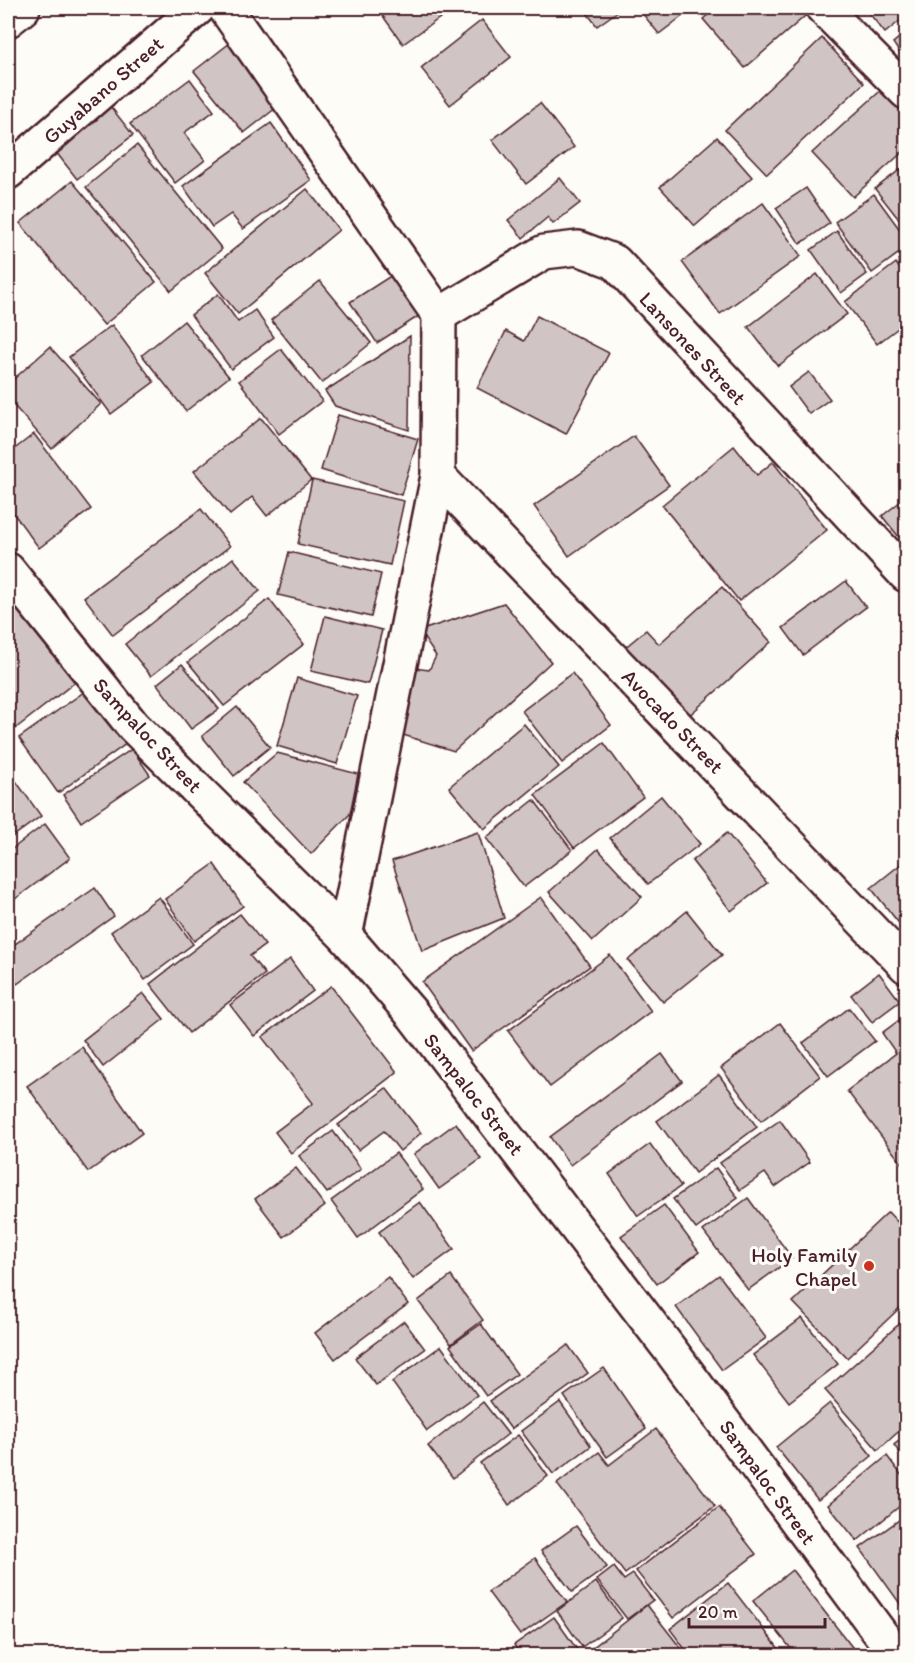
<svg xmlns="http://www.w3.org/2000/svg" width="914" height="1663" font-family="Itim,sans-serif">
<rect width="100%" height="100%" fill="#fdfcf7"/>
<filter id="ink" filterUnits="userSpaceOnUse"><feTurbulence type="fractalNoise" baseFrequency=".0167" numOctaves="2"/><feDisplacementMap in="SourceGraphic" scale="12" xChannelSelector="R" yChannelSelector="G"/><feConvolveMatrix kernelMatrix="1 2 1 2 8 2 1 2 1" color-interpolation-filters="sRGB"/></filter>
<g filter="url(#ink)">
<!-- building -->
<g fill="#d0c5c4" stroke="#4a1f2b" stroke-width="1.5">
<polygon points="377,8 454,8 403,44"/>
<polygon points="583,8 620,8 621,9 597,26"/>
<polygon points="638,8 693,8 659,34"/>
<polygon points="716,8 808,8 811,11 745,68 703,19"/>
<polygon points="865,8 906,8 906,16 885,33"/>
<polygon points="482,20 511,57 450,105 421,68"/>
<polygon points="906,32 906,62 893,43"/>
<polygon points="822,38 864,83 767,174 725,130"/>
<polygon points="235,39 285,101 244,133 194,71"/>
<polygon points="190,79 214,111 184,133 205,160 175,183 130,124"/>
<polygon points="889,83 906,102 906,149 853,197 812,153"/>
<polygon points="107,102 133,135 77,179 52,147"/>
<polygon points="540,103 574,147 526,184 492,140"/>
<polygon points="271,123 311,180 243,229 231,214 212,227 183,186"/>
<polygon points="717,137 752,177 695,226 660,187"/>
<polygon points="137,145 222,249 171,291 86,187"/>
<polygon points="906,165 906,226 905,227 875,189"/>
<polygon points="560,178 580,203 553,224 548,217 523,238 508,220"/>
<polygon points="72,181 156,282 104,325 20,223"/>
<polygon points="806,188 830,223 800,244 776,208"/>
<polygon points="307,189 339,230 238,314 205,273"/>
<polygon points="874,194 906,238 906,248 872,273 835,222"/>
<polygon points="763,203 801,256 720,314 682,262"/>
<polygon points="837,231 867,274 841,293 811,250"/>
<polygon points="896,263 906,278 906,322 877,344 845,302"/>
<polygon points="817,274 847,314 778,366 748,327"/>
<polygon points="392,275 419,316 377,343 350,302"/>
<polygon points="320,281 371,343 322,383 271,320"/>
<polygon points="218,294 238,322 255,310 274,337 231,369 191,315"/>
<polygon points="537,316 609,353 566,434 477,388 506,331 524,341"/>
<polygon points="184,321 229,377 186,411 142,355"/>
<polygon points="112,325 154,382 111,414 69,357"/>
<polygon points="410,336 409,430 335,406 325,391"/>
<polygon points="50,347 101,404 52,449 8,399 8,384"/>
<polygon points="281,349 322,401 279,434 239,381"/>
<polygon points="809,372 830,399 809,414 789,387"/>
<polygon points="338,415 418,439 401,495 321,470"/>
<polygon points="261,418 311,480 267,516 252,497 230,515 194,471"/>
<polygon points="34,434 91,509 39,548 8,506 8,454"/>
<polygon points="634,436 669,485 569,556 534,506"/>
<polygon points="734,446 757,475 773,462 827,530 739,601 662,505"/>
<polygon points="312,480 404,501 390,565 298,544"/>
<polygon points="906,497 906,540 903,542 882,516"/>
<polygon points="201,509 230,546 113,635 84,597"/>
<polygon points="289,552 381,574 371,617 278,595"/>
<polygon points="233,558 260,591 151,676 125,644"/>
<polygon points="846,581 866,607 803,655 783,628"/>
<polygon points="8,587 79,679 11,732 8,727"/>
<polygon points="722,587 771,642 684,720 622,650 646,630 659,644"/>
<polygon points="269,599 304,644 224,706 188,662"/>
<polygon points="504,603 551,662 454,751 400,734 414,668 429,670 436,656 419,631"/>
<polygon points="325,616 382,630 368,684 311,671"/>
<polygon points="182,664 219,709 191,729 157,684"/>
<polygon points="572,673 611,725 562,763 522,711"/>
<polygon points="297,678 357,696 337,764 277,746"/>
<polygon points="91,687 130,741 58,793 19,738"/>
<polygon points="237,707 270,747 234,776 202,736"/>
<polygon points="524,724 559,767 484,829 449,787"/>
<polygon points="906,727 906,745 898,734"/>
<polygon points="604,743 643,797 574,848 535,795"/>
<polygon points="132,749 150,775 81,822 63,795"/>
<polygon points="277,753 358,774 350,814 311,854 243,782"/>
<polygon points="8,770 41,816 8,840"/>
<polygon points="661,796 700,844 648,884 610,838"/>
<polygon points="534,800 572,850 524,887 486,838"/>
<polygon points="45,824 70,858 11,902 8,897 8,852"/>
<polygon points="478,832 504,918 422,951 392,861"/>
<polygon points="727,833 767,883 731,911 692,861"/>
<polygon points="598,849 642,897 593,941 549,892"/>
<polygon points="906,860 906,932 871,888"/>
<polygon points="214,864 243,906 194,941 165,899"/>
<polygon points="95,888 114,916 17,984 8,970 8,949"/>
<polygon points="159,897 193,944 145,980 111,932"/>
<polygon points="541,897 590,966 471,1051 422,982"/>
<polygon points="687,911 722,955 663,1002 628,960"/>
<polygon points="240,914 265,945 250,956 265,974 189,1033 150,984"/>
<polygon points="610,955 651,1011 550,1087 508,1031"/>
<polygon points="290,959 313,991 254,1036 230,1005"/>
<polygon points="879,973 900,1001 872,1022 851,995"/>
<polygon points="331,986 397,1072 291,1153 275,1132 313,1103 262,1037"/>
<polygon points="143,993 164,1019 103,1067 83,1040"/>
<polygon points="849,1008 875,1041 828,1076 803,1043"/>
<polygon points="906,1015 906,1169 847,1091 896,1053 882,1033"/>
<polygon points="780,1023 820,1076 761,1121 721,1068"/>
<polygon points="82,1047 142,1133 88,1172 27,1086"/>
<polygon points="662,1054 682,1081 570,1165 550,1137"/>
<polygon points="719,1075 757,1127 695,1173 657,1121"/>
<polygon points="386,1088 421,1133 400,1151 384,1131 358,1150 338,1125"/>
<polygon points="780,1120 810,1162 775,1187 765,1173 740,1190 720,1163"/>
<polygon points="456,1123 481,1159 439,1189 414,1154"/>
<polygon points="333,1131 361,1169 327,1193 299,1156"/>
<polygon points="650,1144 681,1186 638,1216 609,1174"/>
<polygon points="396,1153 423,1189 358,1238 331,1201"/>
<polygon points="296,1168 325,1206 284,1237 255,1199"/>
<polygon points="716,1168 738,1198 696,1229 673,1199"/>
<polygon points="748,1198 792,1258 748,1290 703,1231"/>
<polygon points="420,1202 454,1249 413,1279 379,1232"/>
<polygon points="664,1205 699,1252 657,1284 621,1236"/>
<polygon points="888,1212 906,1231 906,1302 847,1358 793,1302"/>
<polygon points="719,1275 766,1338 722,1370 676,1307"/>
<polygon points="451,1276 483,1320 451,1344 418,1301"/>
<polygon points="388,1277 408,1304 335,1359 315,1333"/>
<polygon points="802,1318 838,1364 789,1402 753,1355"/>
<polygon points="906,1318 906,1425 878,1450 825,1390"/>
<polygon points="404,1321 425,1349 376,1385 355,1358"/>
<polygon points="481,1324 517,1374 486,1396 450,1346"/>
<polygon points="568,1345 588,1373 511,1429 490,1401"/>
<polygon points="441,1346 477,1395 427,1431 392,1382"/>
<polygon points="604,1368 646,1429 607,1457 564,1396"/>
<polygon points="483,1402 508,1434 453,1478 428,1446"/>
<polygon points="560,1402 591,1446 553,1474 521,1431"/>
<polygon points="830,1403 872,1456 818,1500 776,1447"/>
<polygon points="656,1429 715,1506 625,1574 557,1484 599,1452 609,1465"/>
<polygon points="518,1435 548,1476 509,1505 480,1463"/>
<polygon points="906,1435 906,1462 894,1445"/>
<polygon points="887,1456 906,1481 906,1501 857,1541 828,1505"/>
<polygon points="719,1507 756,1554 673,1618 636,1571"/>
<polygon points="906,1515 906,1612 860,1548"/>
<polygon points="576,1526 607,1567 572,1592 541,1551"/>
<polygon points="535,1558 567,1602 520,1635 488,1592"/>
<polygon points="614,1567 624,1580 633,1574 653,1600 627,1619 597,1580"/>
<polygon points="792,1570 859,1656 784,1656 792,1650 753,1601"/>
<polygon points="596,1582 622,1618 582,1647 557,1611"/>
<polygon points="728,1583 779,1649 771,1656 690,1656 670,1629"/>
<polygon points="647,1605 687,1656 590,1656 587,1652"/>
<polygon points="554,1617 581,1655 521,1656 514,1645"/>
</g>
<g fill="none" stroke-linecap="round" stroke-linejoin="round">
<defs>
<g id="street">
<polyline points="225,8 439,315 438,476 345,936"/>
<polyline points="823,8 906,92"/>
<polyline points="8,172 198,8"/>
<polyline points="439,315 544,252 578,248 615,262 906,575"/>
<polyline points="438,476 906,966"/>
<polyline points="8,570 133,726 345,936 413,1015 671,1351 897,1656"/>
</g>
<polyline id="secondary" points="8,20 23,8"/>
</defs>
<!-- street casing -->
<use href="#street" stroke="#4a1f2b" stroke-width="38"/>
<!-- secondary casing -->
<use href="#secondary" stroke="#4a1f2b" stroke-width="38"/>
<!-- street -->
<use href="#street" stroke="#fdfcf7" stroke-width="33"/>
<!-- secondary -->
<use href="#secondary" stroke="#fdfcf7" stroke-width="33"/>
</g>
</g>
<!-- markers -->
<circle fill="#c8321e" stroke="#fdfcf7" stroke-width="2" cx="869" cy="1266" r="6"/>
<g text-anchor="middle" dominant-baseline="central" stroke-width="6" stroke-linejoin="round" paint-order="stroke">
<!-- street labels -->
<g font-size="21" fill="#4a1f2b" stroke="#fdfcf7">
<text transform="translate(103 90) rotate(-41)">Guyabano Street</text>
<text transform="translate(693 348) rotate(47)">Lansones Street</text>
<text transform="translate(673 721) rotate(46)">Avocado Street</text>
<text transform="translate(148 735) rotate(47)">Sampaloc Street</text>
<text transform="translate(474 1094) rotate(52)">Sampaloc Street</text>
<text transform="translate(768 1482) rotate(54)">Sampaloc Street</text>
</g>
<!-- poi labels -->
<g font-size="21" fill="#4a1f2b" stroke="#fdfcf7" text-anchor="end">
<text x="857" y="1254">Holy Family<tspan x="857" dy="24">Chapel</tspan></text>
</g>
</g>
<!-- margin -->
<rect width="914" height="1663" fill="none" stroke="#fdfcf7" stroke-width="30"/>
<rect x="15" y="15" width="884" height="1633" fill="none" stroke="#4a1f2b" stroke-width="2" filter="url(#ink)"/>
<!-- scale -->
<path d="M689 1618v9h136v-9" fill="none" stroke="#4a1f2b" stroke-width="3"/>
<text x="698" y="1618" font-size="18" fill="#4a1f2b" stroke="#fdfcf7" stroke-width="4.5" paint-order="stroke">20 m</text>
</svg>
